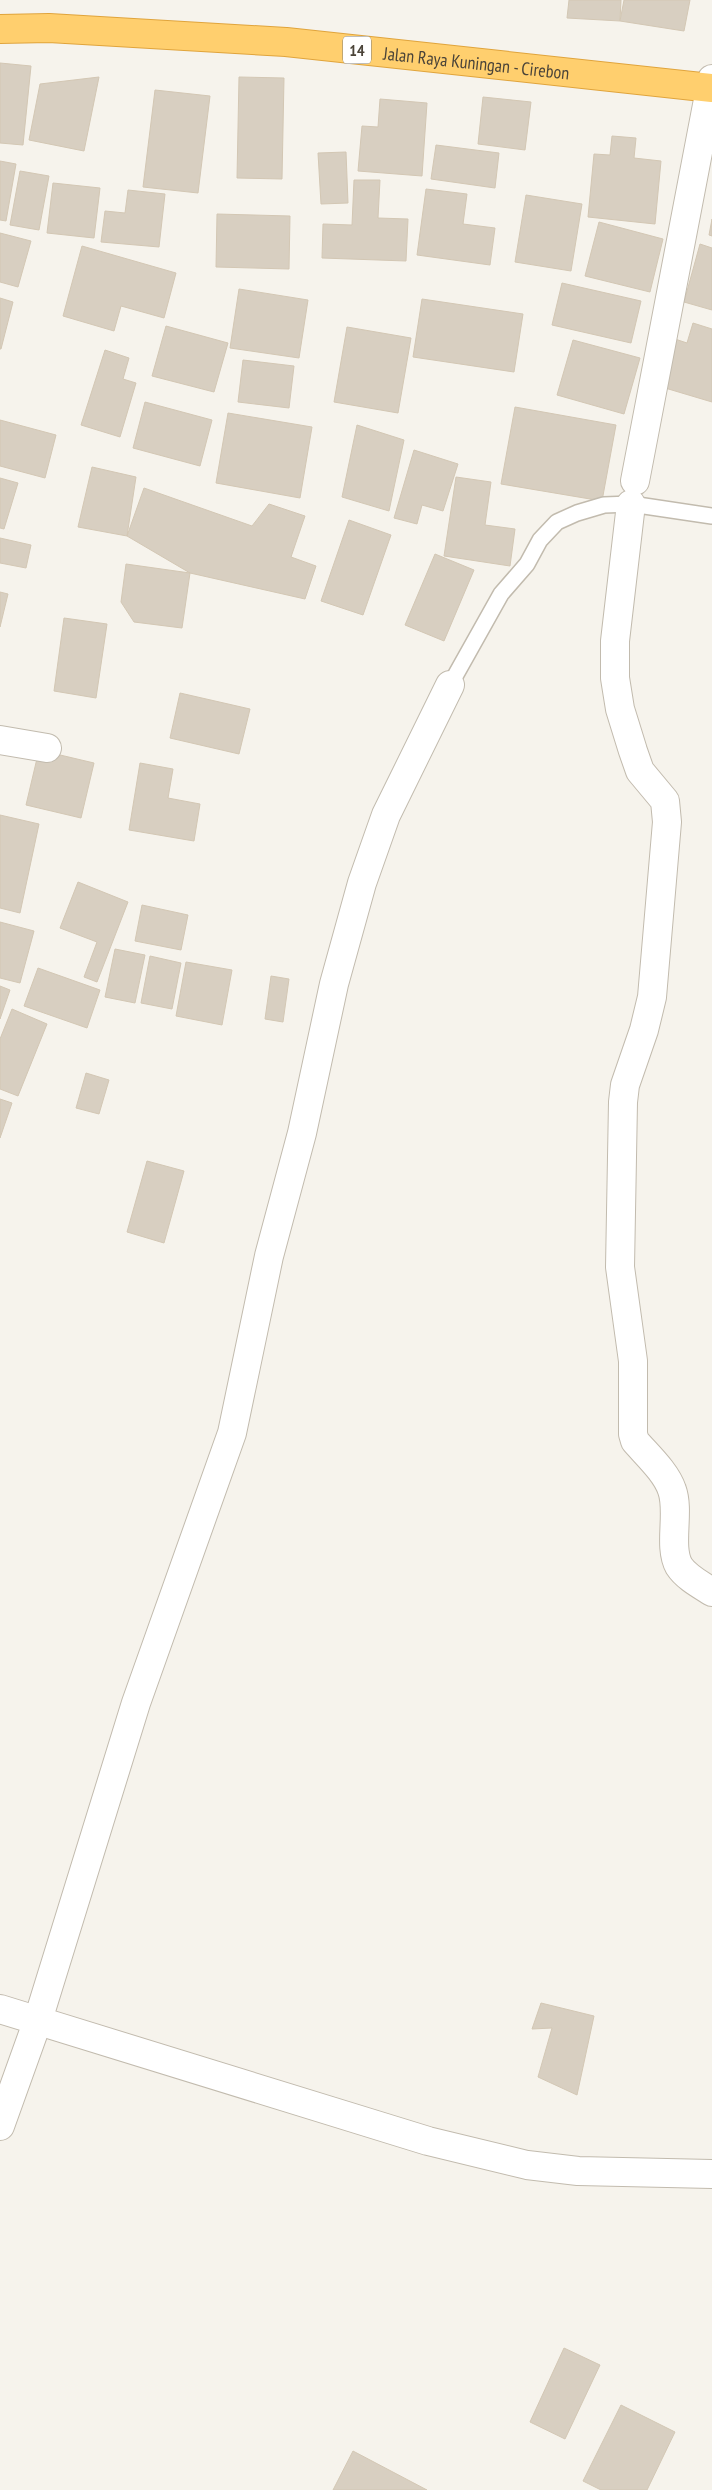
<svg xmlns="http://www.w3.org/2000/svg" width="712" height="2490" font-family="'PT Sans Narrow',sans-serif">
<rect width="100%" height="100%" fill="#f6f3ec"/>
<!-- building -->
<g fill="#d8cfc1" stroke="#d3c7b4">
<polygon points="569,0 621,0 620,21 567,18"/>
<polygon points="624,0 690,0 684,31 620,21"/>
<polygon points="0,63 31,66 23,145 0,143"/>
<polygon points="99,77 84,151 29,140 40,84"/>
<polygon points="239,77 284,78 282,179 237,178"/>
<polygon points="155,90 210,96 198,193 143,187"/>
<polygon points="483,97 531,102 525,150 478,144"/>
<polygon points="380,99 427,103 422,176 358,171 362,126 378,127"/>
<polygon points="612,136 636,138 634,158 661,161 655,224 588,217 594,154 610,155"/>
<polygon points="436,145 499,153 495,188 431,179"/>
<polygon points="346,152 348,203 321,204 318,153"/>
<polygon points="0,161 16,164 6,221 0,220"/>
<polygon points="20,171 49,176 39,230 10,225"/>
<polygon points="354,180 380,180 378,218 408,219 406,261 322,258 323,224 352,225"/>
<polygon points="53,183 100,188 94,238 47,233"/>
<polygon points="426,189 467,194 463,224 495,228 490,265 417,255"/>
<polygon points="128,190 165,194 159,247 101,242 105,211 125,213"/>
<polygon points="526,195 582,204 571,271 515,262"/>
<polygon points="217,214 290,216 289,269 216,267"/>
<polygon points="712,219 712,236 709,235"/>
<polygon points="599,222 663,239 650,292 585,276"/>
<polygon points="0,233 31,241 18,287 0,282"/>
<polygon points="700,244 712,248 712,310 684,302"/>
<polygon points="82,246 176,273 164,318 121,306 114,331 63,316"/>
<polygon points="562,283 641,301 631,343 552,325"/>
<polygon points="239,289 308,300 299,358 230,348"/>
<polygon points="0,298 13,302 1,349 0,349"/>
<polygon points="422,299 523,314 514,372 413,357"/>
<polygon points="693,323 712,329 712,402 655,385 669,337 687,343"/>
<polygon points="166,326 228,343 214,392 152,376"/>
<polygon points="347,327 411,338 398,413 334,402"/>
<polygon points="573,340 640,358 624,414 557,395"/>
<polygon points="105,350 129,358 123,379 136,383 120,437 81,425"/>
<polygon points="243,360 294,366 289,408 238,402"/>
<polygon points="145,402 212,420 200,466 133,448"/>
<polygon points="515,407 616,425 602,501 501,484"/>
<polygon points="228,413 312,427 300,498 216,483"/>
<polygon points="0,420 56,435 45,478 0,466"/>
<polygon points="357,425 404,440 389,511 342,497"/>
<polygon points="414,450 458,464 443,511 422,505 417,524 394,518"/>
<polygon points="92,467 136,477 127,536 78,527"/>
<polygon points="456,477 491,482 485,525 515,529 510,566 444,556"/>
<polygon points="0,478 18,483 4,529 0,528"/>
<polygon points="144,488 252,526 269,504 305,516 291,557 316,566 305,599 190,573 127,536"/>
<polygon points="349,520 391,535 363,615 321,601"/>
<polygon points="0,538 31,545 26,568 0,563"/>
<polygon points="435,554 474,570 444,641 405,625"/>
<polygon points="126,564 190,573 182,628 134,622 121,602"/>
<polygon points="0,592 8,594 0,627"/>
<polygon points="64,618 107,624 96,698 54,691"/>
<polygon points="180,693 250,709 239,754 170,738"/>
<polygon points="39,750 94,763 81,818 26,805"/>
<polygon points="140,763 173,769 168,798 200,804 194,841 129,830"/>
<polygon points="0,815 39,824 20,913 0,908"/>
<polygon points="78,882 128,902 97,982 84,977 97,942 60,928"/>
<polygon points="142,905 188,915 181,950 135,941"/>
<polygon points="0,922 34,931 20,983 0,978"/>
<polygon points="115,949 145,955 135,1003 105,997"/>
<polygon points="150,956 181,963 172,1009 141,1003"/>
<polygon points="186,962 232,970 222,1025 176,1016"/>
<polygon points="38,968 100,990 87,1028 24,1006"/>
<polygon points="271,976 289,979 283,1022 265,1019"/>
<polygon points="0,986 10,990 0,1019"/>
<polygon points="12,1009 47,1024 18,1096 0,1089 0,1039"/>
<polygon points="86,1073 109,1080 99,1114 76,1108"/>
<polygon points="0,1099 12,1103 0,1138"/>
<polygon points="147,1161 184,1171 164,1243 127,1232"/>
<polygon points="541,2003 594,2016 577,2095 538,2077 552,2028 532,2029"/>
<polygon points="564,2348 600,2365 565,2439 530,2422"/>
<polygon points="621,2405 675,2432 647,2490 601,2490 583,2481"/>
<polygon points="353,2451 427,2490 333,2490"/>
</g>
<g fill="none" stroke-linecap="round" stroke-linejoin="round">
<defs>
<polyline id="lane" points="450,685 501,594 527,564 540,540 557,522 577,513 604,505 631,504 712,516"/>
<g id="street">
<polyline points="635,481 712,79"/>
<path d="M631 504 615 641V678L620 709 633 751 640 771 665 801 667 822 652 997 644 1030 625 1085 623 1102 620 1267 633 1361V1434L635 1441C647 1455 666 1472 672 1490 680 1512 668 1546 679 1566 686 1577 701 1585 712 1592"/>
<polyline points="0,740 47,748"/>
<polyline points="0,2009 428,2141 527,2165 578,2171 712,2174"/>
<polyline points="0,2126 38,2020 136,1703 232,1433 269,1256 302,1133 334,984 362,883 386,815 450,685"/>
</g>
<g id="highway">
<path id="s1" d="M0 29 49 28 286 42 712 88"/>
</g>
</defs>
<!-- lane casing -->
<use href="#lane" stroke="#c2bbae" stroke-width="18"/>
<!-- street casing -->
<use href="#street" stroke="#c2bbae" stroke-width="30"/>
<!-- highway casing -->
<use href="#highway" stroke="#e0a43c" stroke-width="30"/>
<!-- lane -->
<use href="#lane" stroke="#fff" stroke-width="15"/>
<!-- street -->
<use href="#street" stroke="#fff" stroke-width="28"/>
<!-- highway -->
<use href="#highway" stroke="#ffcf6e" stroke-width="28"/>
</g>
<g text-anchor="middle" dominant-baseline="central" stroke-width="4" stroke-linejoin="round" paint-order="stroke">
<!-- shield labels -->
<rect fill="#fff" stroke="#817c74" stroke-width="1" x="343" y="36.5" width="28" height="27" rx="4"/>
<g font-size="16" font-weight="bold" fill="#4b4439">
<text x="357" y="50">14</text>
</g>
<!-- street labels -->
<g font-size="18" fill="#4b4439" stroke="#fff">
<text stroke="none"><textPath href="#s1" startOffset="478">Jalan Raya Kuningan - Cirebon</textPath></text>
</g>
</g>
</svg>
